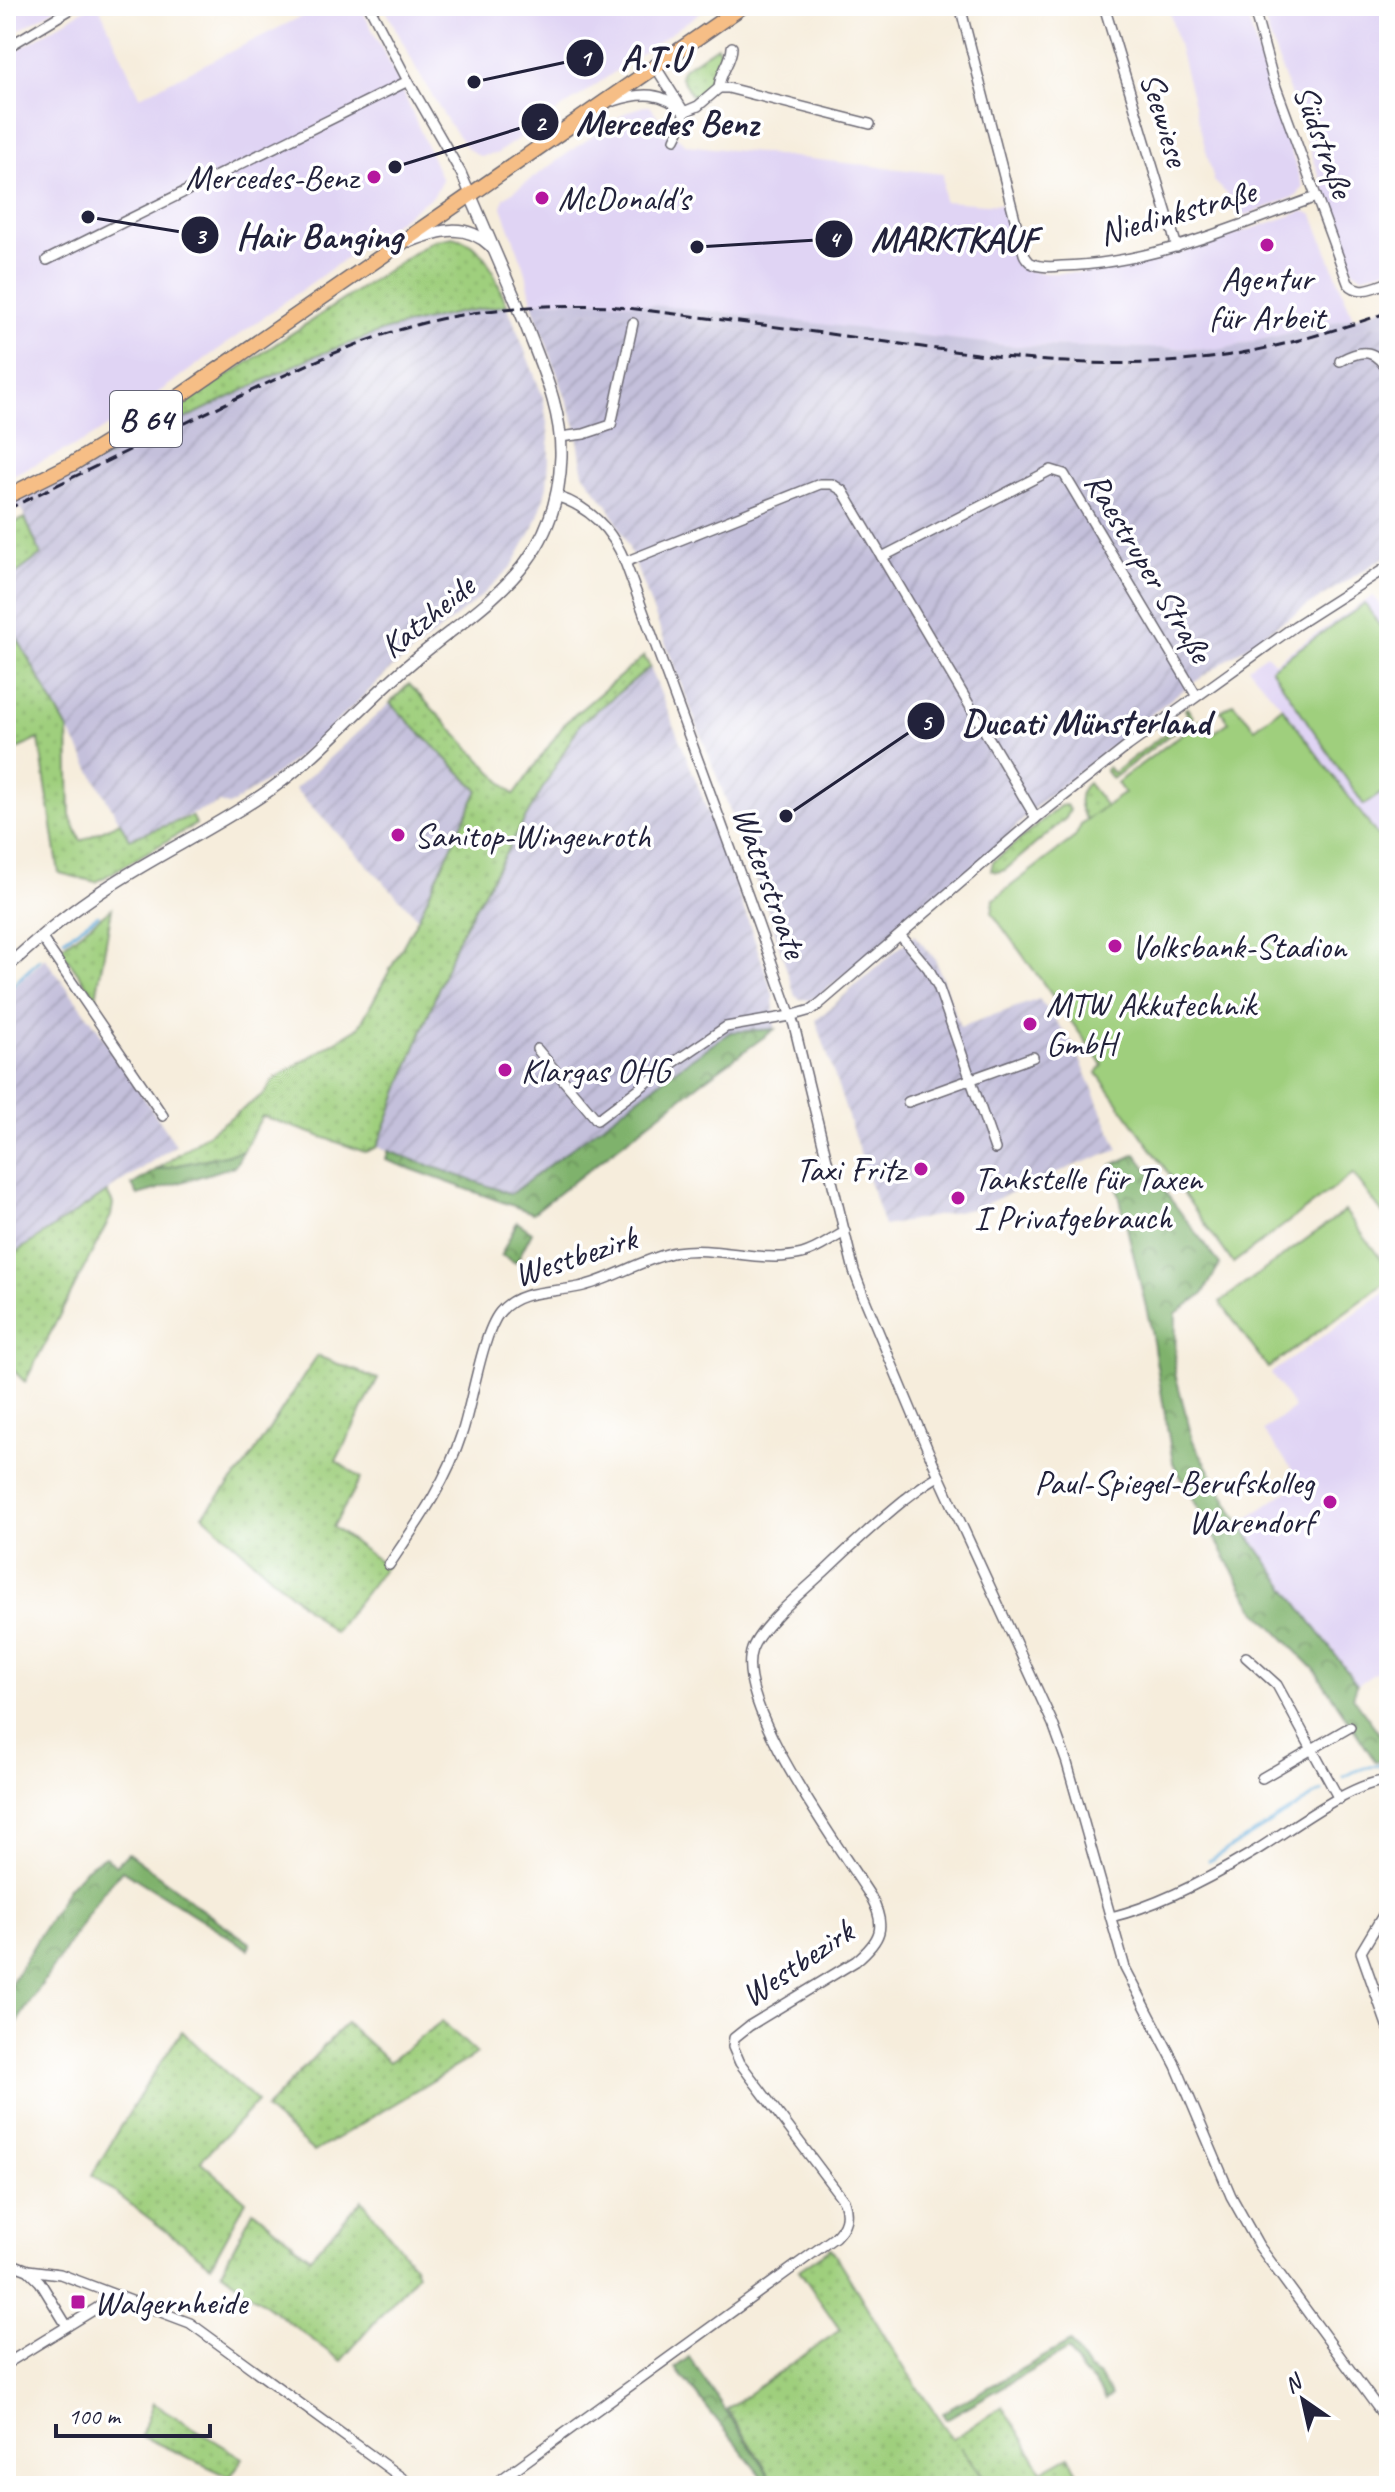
<svg xmlns="http://www.w3.org/2000/svg" width="1395" height="2492" font-family="Caveat,sans-serif">
<defs>
<pattern id="industrial-furrows" width="10" height="10" patternUnits="userSpaceOnUse" patternTransform="scale(2)"><rect width="10" height="10" fill="#c4c0db"/><path d="M-1 1l2-2M0 10L10 0M9 11l2-2" fill="none" stroke="#a8a5bd"/></pattern>
<pattern id="grass-dots" width="8" height="8" patternUnits="userSpaceOnUse" patternTransform="scale(2)"><rect width="8" height="8" fill="#9fcf7d"/><path d="M2 2h.1M6 6h.1" fill="none" stroke="#89b16d" stroke-width="1.8" stroke-linecap="round"/></pattern>
<pattern id="forest-crowns" width="20" height="18" patternUnits="userSpaceOnUse" patternTransform="scale(2)"><rect width="20" height="18" fill="#7fb26c"/><path d="M2 6a3 3 0 1 1 6 0M12 15a3 3 0 1 1 6 0" fill="none" stroke="#68905a"/></pattern>
</defs>
<rect width="100%" height="100%" fill="#fff"/>
<filter id="ink" filterUnits="userSpaceOnUse"><feTurbulence type="fractalNoise" baseFrequency=".0125" numOctaves="2"/><feDisplacementMap in="SourceGraphic" scale="16" xChannelSelector="R" yChannelSelector="G"/><feConvolveMatrix kernelMatrix="1 2 1 2 8 2 1 2 1" color-interpolation-filters="sRGB"/></filter>
<filter id="wash" filterUnits="userSpaceOnUse"><feTurbulence type="fractalNoise" baseFrequency=".006" numOctaves="4" result="noise"/><feDisplacementMap in="SourceGraphic" scale="32" xChannelSelector="R" yChannelSelector="G"/><feGaussianBlur stdDeviation="1.8" result="paint"/><feColorMatrix in="noise" values="0 0 0 0 0 0 0 0 0 0 0 0 0 0 0 0 0 1.4 0 .05"/><feComposite in="paint" operator="in"/></filter>
<g filter="url(#wash)">
<rect width="100%" height="100%" fill="#f6eddc"/>
<!-- built -->
<g fill="#e0d4f4">
<polygon points="6,6 60,6 6,38"/>
<polygon points="90,6 99,6 140,96 323,6 360,6 396,76 442,180 434,195 141,405 87,440 6,478 6,57"/>
<polygon points="384,6 710,6 496,154 479,156 467,148 450,125 419,74"/>
<polygon points="1168,6 1246,6 1252,34 1303,187 1297,196 1239,218 1231,198 1214,181"/>
<polygon points="1261,6 1389,6 1389,268 1362,276 1353,270 1267,29"/>
<polygon points="644,106 650,106 668,130 687,145 943,174 943,201 1002,205 1015,259 1026,270 1046,273 1080,273 1142,262 1180,253 1304,211 1313,215 1353,318 1222,349 1011,346 609,301 566,300 532,302 526,273 502,207 504,198 625,113"/>
<polygon points="1373,596 1389,613 1389,851 1282,707 1248,667 1267,654 1274,662"/>
<polygon points="1389,1289 1389,1664 1357,1685 1240,1524 1301,1481 1263,1431 1294,1408 1271,1373"/>
</g>
<!-- industrial -->
<g fill="url(#industrial-furrows)">
<polygon points="569,311 610,312 672,320 998,368 1103,369 1185,368 1302,347 1389,321 1389,554 1276,626 1176,695 1041,802 968,875 818,996 810,1000 800,999 795,996 767,907 625,538 608,506 583,473 576,426 535,313"/>
<polygon points="511,315 543,397 549,436 549,460 547,486 541,508 534,527 512,566 477,600 390,670 322,736 275,775 229,806 220,803 129,839 6,618 6,581 41,555 21,508 314,364 389,338 466,320"/>
<polygon points="650,667 697,783 749,923 773,994 775,1029 731,1033 678,1068 511,1194 377,1147 457,940 526,817 580,724"/>
<polygon points="390,703 478,790 418,918 295,789"/>
<polygon points="914,935 935,959 960,1027 1039,999 1073,1043 1119,1150 1078,1164 976,1208 884,1226 816,1020"/>
<polygon points="45,958 97,1028 176,1145 6,1259 6,995"/>
</g>
<!-- railway -->
<g fill="#c4c0db">
<polygon points="566,300 609,301 672,307 1011,346 1222,349 1353,318 1389,305 1389,321 1302,347 1227,363 1185,368 998,368 672,320 610,312 569,311 535,313 532,302"/>
<polygon points="507,305 511,315 466,320 389,338 314,364 6,515 6,506 312,357 386,330 461,312"/>
</g>
<!-- grass -->
<g fill="url(#grass-dots)" stroke="#60785c" stroke-width="2">
<polygon points="717,46 724,59 710,87 697,98 692,96 680,76 683,69"/>
<path d="M453 237C488 244 494 276 507 305L461 312 386 330 312 357 100 460 432 241Z"/>
<polygon points="25,518 41,555 6,581 6,527"/>
<polygon points="6,618 68,730 70,816 81,841 120,822 129,839 192,816 196,824 96,882 59,873 39,739 6,754"/>
<polygon points="644,656 650,667 580,724 526,817 457,940 377,1147 365,1152 262,1116 243,1151 156,1170 264,1094 274,1079 359,1027 418,918 478,790 390,703 409,684 514,795 566,722"/>
<polygon points="1187,708 1193,717 1112,779 1105,770 1108,767 1113,773 1188,716 1185,709"/>
<path d="M1088 783 1106 806 1087 820C1078 808 1076 793 1088 783Z"/>
<polygon points="1066,805 1070,810 1066,818 1005,870 997,872 991,870 993,862 1060,806"/>
<polygon points="112,908 96,998 60,948"/>
<polygon points="107,1192 113,1204 111,1216 25,1382 6,1363 6,1259"/>
<polygon points="317,1356 378,1379 336,1461 361,1478 333,1527 386,1566 334,1633 203,1515 246,1465"/>
<polygon points="442,2021 477,2054 314,2152 265,2109 346,2023 389,2062"/>
<polygon points="182,2031 257,2102 200,2161 246,2201 211,2265 92,2175 146,2085"/>
<polygon points="362,2200 414,2266 417,2274 341,2361 221,2272 253,2210 310,2257"/>
<polygon points="831,2248 908,2374 953,2439 1003,2406 1042,2471 1069,2456 1086,2486 991,2486 960,2447 988,2486 777,2486 727,2409 840,2330 799,2270"/>
<polygon points="153,2403 243,2458 230,2477 141,2436"/>
</g>
<!-- forest -->
<g fill="url(#forest-crowns)" stroke="#506a54" stroke-width="2">
<polygon points="775,1029 700,1083 533,1213 386,1160 388,1151 511,1194 678,1068 731,1032"/>
<polygon points="243,1151 235,1166 138,1195 132,1185 156,1170"/>
<polygon points="1136,1154 1220,1264 1203,1294 1176,1313 1175,1373 1193,1441 1240,1524 1357,1685 1353,1697 1389,1747 1389,1762 1375,1761 1314,1669 1254,1608 1173,1463 1150,1324 1112,1165"/>
<polygon points="517,1222 532,1232 516,1263 501,1255"/>
<polygon points="128,1853 187,1897 191,1902 250,1943 249,1949 122,1870 102,1893 6,2039 6,1992 67,1889 86,1868 105,1856 116,1865"/>
<polygon points="1070,2342 1088,2369 1099,2376 1111,2396 1105,2400 1094,2382 1082,2373 1068,2350 946,2419 942,2413"/>
<polygon points="689,2357 777,2486 770,2486 675,2368"/>
</g>
<!-- pitch -->
<g fill="#9fcf7d" stroke="#60785c" stroke-width="2">
<polygon points="1365,604 1389,640 1389,788 1364,805 1271,668"/>
<polygon points="1233,703 1255,728 1282,707 1389,851 1389,1216 1386,1218 1353,1174 1233,1263 1097,1073 1103,1065 992,913 994,899 1075,837 1082,823 1124,793 1117,783 1124,777 1201,720 1212,734 1229,722 1221,711"/>
<polygon points="1345,1211 1389,1270 1389,1280 1268,1368 1220,1302"/>
</g>
<g fill="none" stroke-linecap="round" stroke-linejoin="round">
<!-- stream -->
<g stroke="#63addb" stroke-width="3">
<polyline points="64,939 98,915"/>
<polyline points="6,992 40,959"/>
<path d="M1344 1777C1357 1769 1373 1764 1389 1765"/>
<polyline points="1209,1861 1322,1791"/>
</g>
</g>
</g>
<g filter="url(#ink)">
<g fill="none" stroke-linecap="round" stroke-linejoin="round">
<defs>
<g id="minor">
<polyline points="369,6 408,81 461,173 470,194"/>
<path d="M960 6 1024 254C1025 257 1029 262 1031 263 1040 268 1052 267 1062 266 1151 264 1233 227 1316 197"/>
<polyline points="1104,6 1177,247"/>
<path d="M1253 6 1273 79 1348 283C1359 296 1375 287 1389 282"/>
<polyline points="6,48 76,6"/>
<polyline points="655,66 684,112 683,123 675,139"/>
<polyline points="719,88 728,88 870,124"/>
<path d="M614 101C641 92 663 91 684 112"/>
<path d="M684 112 698 106 719 88C719 73 732 62 732 47"/>
<polyline points="47,260 408,81"/>
<path d="M1340 361C1363 348 1376 349 1389 373"/>
<polyline points="560,437 584,434 611,425 633,323"/>
<path d="M556 496C590 507 612 529 625 562L748 896 794 1025 854 1271 863 1295 935 1467 1053 1724 1067 1763 1125 1968 1176 2066 1231 2196 1259 2246 1389 2423"/>
<polyline points="882,557 1051,470 1064,474 1196,695"/>
<polyline points="625,562 820,484 832,484 843,491 1036,818"/>
<polyline points="900,935 928,968 938,986 995,1149"/>
<polyline points="41,937 163,1116"/>
<polyline points="537,1049 597,1120 673,1063 726,1027 790,1016 811,1010 818,1005 1036,818 1128,746 1295,626 1389,566"/>
<polyline points="908,1102 1033,1057"/>
<path d="M389 1565C418 1522 446 1483 462 1433 472 1403 482 1334 500 1312 519 1289 552 1293 579 1287 612 1280 641 1259 676 1252 717 1245 761 1264 802 1254 818 1250 831 1239 845 1232"/>
<polyline points="1246,1657 1277,1685 1339,1799"/>
<polyline points="1388,1725 1389,1724"/>
<polyline points="1262,1778 1350,1727"/>
<polyline points="1389,1905 1361,1952 1389,2031"/>
<path d="M1111 1917C1156 1906 1210 1878 1250 1854 1282 1836 1355 1778 1389 1781"/>
<polyline points="6,2262 28,2270 60,2274 190,2323 413,2486"/>
<polyline points="28,2270 40,2282 67,2326"/>
<polyline points="6,2364 118,2295"/>
<path d="M492 2486 835 2237C846 2226 849 2216 844 2201L740 2063 733 2047 734 2038 749 2026 856 1961C881 1940 887 1927 871 1897 841 1849 732 1703 752 1649 761 1625 807 1588 827 1569 852 1545 877 1522 904 1500 915 1492 926 1482 939 1476"/>
</g>
<g id="tertiary">
<path d="M411 241C440 230 465 222 491 246"/>
<path d="M6 968C37 939 69 912 105 889 159 853 219 826 271 789 323 752 363 703 411 663 485 601 558 567 561 456 562 411 543 370 527 328 509 283 489 239 470 194"/>
</g>
<polyline id="primary" points="6,497 74,463 157,412 743,6"/>
</defs>
<!-- minor casing -->
<use href="#minor" stroke="#6c6973" stroke-width="12"/>
<!-- tertiary casing -->
<use href="#tertiary" stroke="#6c6973" stroke-width="14"/>
<!-- primary casing -->
<use href="#primary" stroke="#6c6973" stroke-width="17"/>
<!-- minor -->
<use href="#minor" stroke="#fff" stroke-width="9"/>
<!-- tertiary -->
<use href="#tertiary" stroke="#fff" stroke-width="11"/>
<!-- primary -->
<use href="#primary" stroke="#f6be86" stroke-width="14"/>
<!-- rail -->
<path stroke="#22223b" stroke-width="3" stroke-dasharray="12 6" stroke-linecap="butt" d="M6 510C75 476 145 443 214 409 288 373 360 337 440 319 496 307 553 304 610 306 703 317 795 329 887 342 992 357 1095 371 1201 359 1266 352 1328 333 1389 312"/>
</g>
</g>
<!-- markers -->
<g fill="#b5179e" stroke="#fff" stroke-width="3">
<circle cx="374" cy="177" r="8"/>
<circle cx="542" cy="198" r="8"/>
<circle cx="1267" cy="245" r="8"/>
<circle cx="398" cy="835" r="8"/>
<circle cx="1115" cy="946" r="8"/>
<circle cx="1030" cy="1024" r="8"/>
<circle cx="505" cy="1070" r="8"/>
<circle cx="921" cy="1169" r="8"/>
<circle cx="958" cy="1198" r="8"/>
<circle cx="1330" cy="1502" r="8"/>
<rect x="70" y="2294" width="16" height="16" rx="4"/>
</g>
<g text-anchor="middle" dominant-baseline="central" stroke-width="7" stroke-linejoin="round" paint-order="stroke">
<!-- shield labels -->
<rect fill="#fff" stroke="#646476" stroke-width="2" x="110" y="391" width="72" height="56" rx="6"/>
<g font-size="32" font-weight="bold" fill="#22223b">
<text x="146" y="419">B 64</text>
</g>
<!-- street labels -->
<g font-size="34" fill="#22223b" stroke="#fff">
<text transform="translate(1165 119) rotate(73)">Seewiese</text>
<text transform="translate(1324 141) rotate(70)">Südstraße</text>
<text transform="translate(1177 212) rotate(-16)">Niedinkstraße</text>
<text transform="translate(1149 567) rotate(59)">Raestruper Straße</text>
<text transform="translate(427 616) rotate(-39)">Katzheide</text>
<text transform="translate(770 882) rotate(70)">Waterstroate</text>
<text transform="translate(575 1256) rotate(-18)">Westbezirk</text>
<text transform="translate(797 1963) rotate(-34)">Westbezirk</text>
</g>
<!-- poi labels -->
<g font-size="34" fill="#22223b" stroke="#fff" text-anchor="start">
<text x="358" y="177" text-anchor="end">Mercedes-Benz</text>
<text x="558" y="198">McDonald's</text>
<text x="1267" y="278" text-anchor="middle">Agentur<tspan x="1267" dy="39">für Arbeit</tspan></text>
<text x="414" y="835">Sanitop-Wingenroth</text>
<text x="1131" y="946">Volksbank-Stadion</text>
<text x="1046" y="1004">MTW Akkutechnik<tspan x="1046" dy="39">GmbH</tspan></text>
<text x="521" y="1070">Klargas OHG</text>
<text x="905" y="1169" text-anchor="end">Taxi Fritz</text>
<text x="974" y="1178">Tankstelle für Taxen<tspan x="974" dy="39">I Privatgebrauch</tspan></text>
<text x="1314" y="1482" text-anchor="end">Paul-Spiegel-Berufskolleg<tspan x="1314" dy="39">Warendorf</tspan></text>
<text x="94" y="2302">Walgernheide</text>
</g>
</g>
<!-- callouts -->
<path fill="none" stroke="#22223b" stroke-width="3" d="M474 82L585 58M395 167L540 122M88 217L200 235M697 247L834 239M786 816L926 721"/>
<g fill="#22223b" stroke="#fff" stroke-width="3">
<circle cx="474" cy="82" r="8"/>
<circle cx="395" cy="167" r="8"/>
<circle cx="88" cy="217" r="8"/>
<circle cx="697" cy="247" r="8"/>
<circle cx="786" cy="816" r="8"/>
<circle cx="585" cy="58" r="20"/>
<circle cx="540" cy="122" r="20"/>
<circle cx="200" cy="235" r="20"/>
<circle cx="834" cy="239" r="20"/>
<circle cx="926" cy="721" r="20"/>
</g>
<g font-size="24" text-anchor="middle" font-weight="bold" fill="#fff">
<text x="585" y="66">1</text>
<text x="540" y="131">2</text>
<text x="200" y="244">3</text>
<text x="834" y="247">4</text>
<text x="926" y="730">5</text>
</g>
<g font-size="36" text-anchor="middle" font-weight="bold" fill="#22223b" stroke="#fff" stroke-width="7" stroke-linejoin="round" paint-order="stroke">
<text x="654" y="70">A.T.U</text>
<text x="667" y="135">Mercedes Benz</text>
<text x="319" y="248">Hair Banging</text>
<text x="954" y="251">MARKTKAUF</text>
<text x="1086" y="734">Ducati Münsterland</text>
</g>
<!-- margin -->
<rect width="1395" height="2492" fill="none" stroke="#fff" stroke-width="32"/>
<!-- north arrow -->
<g transform="translate(1303 2400) rotate(326)" stroke="#ffffff" stroke-width="6" paint-order="stroke">
<path d="M0-6L14 30L0 20L-14 30Z" fill="#22223b"/>
<text y="-12" font-size="22" font-weight="bold" text-anchor="middle" fill="#22223b">N</text>
</g>
<!-- scale -->
<path d="M56 2424v12h154v-12" fill="none" stroke="#22223b" stroke-width="4"/>
<text x="68" y="2424" font-size="24" fill="#22223b" stroke="#ffffff" stroke-width="6" paint-order="stroke">100 m</text>
</svg>
